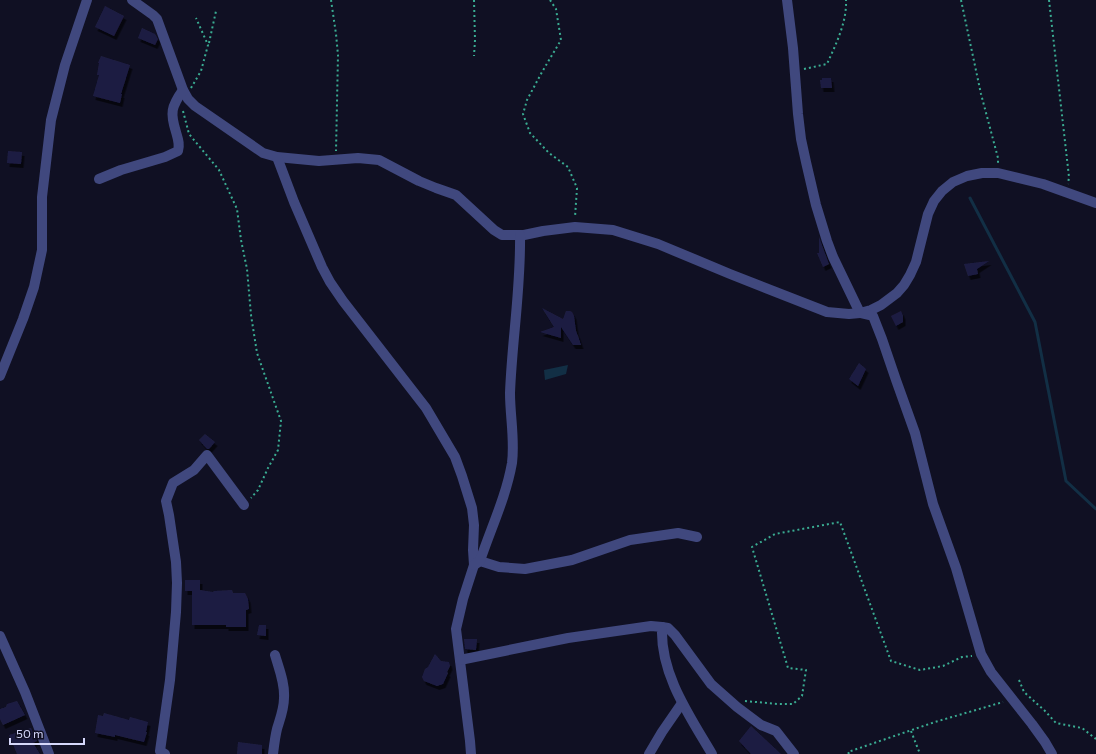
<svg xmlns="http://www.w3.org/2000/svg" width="1096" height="754" font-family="Commissioner,sans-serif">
<defs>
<filter id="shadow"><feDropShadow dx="2.5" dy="4" stdDeviation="0" flood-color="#0009"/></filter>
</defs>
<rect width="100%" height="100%" fill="#101023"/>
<!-- water -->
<polygon fill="#122f45" points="568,365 566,374 545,380 544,370"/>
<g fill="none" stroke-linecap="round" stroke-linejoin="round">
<!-- stream -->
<polyline stroke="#122f45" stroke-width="3" points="970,198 1035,322 1066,481 1096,509"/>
</g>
<!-- building -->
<g fill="#1f1e43" filter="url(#shadow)">
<polygon points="105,6 124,16 114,36 95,27"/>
<polygon points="142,28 155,34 158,39 155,45 138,38"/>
<polygon points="101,56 130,65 121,94 122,94 120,103 93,96 99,75 97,75 99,63 98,63"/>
<polygon points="822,78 831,78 832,88 821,88 820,80 822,80"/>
<polygon points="8,151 22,152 21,164 7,163"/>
<polygon points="819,237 829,264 823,267 817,253 819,253"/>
<polygon points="989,261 977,269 978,274 968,276 964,264"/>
<polygon points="542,308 563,319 566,311 570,311 572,312 574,316 576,331 578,336 581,345 573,345 561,327 561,338 540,332 554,327"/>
<polygon points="901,311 903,316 903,322 896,326 891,316"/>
<polygon points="859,363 866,369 858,386 849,379"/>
<polygon points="205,434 215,442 209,449 207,449 199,440"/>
<polygon points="185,580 200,580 200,590 213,592 214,591 232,590 233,593 245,593 248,599 249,609 246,610 246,627 226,627 226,625 192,625 192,591 185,591"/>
<polygon points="259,625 266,625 266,636 257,635"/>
<polygon points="464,639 477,639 476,650 465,649"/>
<polygon points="435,654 441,661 449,662 450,666 447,672 448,673 443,684 437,686 424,681 422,677 425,669 428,667"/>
<polygon points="17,701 25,715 3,725 0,719 0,709 6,707 7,704"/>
<polygon points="104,713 129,720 130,717 148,722 146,732 147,732 144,742 115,735 115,737 95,733 98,715 103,716"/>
<polygon points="751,726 781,754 751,754 739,741"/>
<polygon points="31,728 37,741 33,743 40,754 17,754 9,735"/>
<polygon points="238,742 262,745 262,754 237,754"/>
</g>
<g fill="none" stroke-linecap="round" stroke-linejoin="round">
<!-- path -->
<g stroke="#3aac92" stroke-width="2" stroke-dasharray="2 3" stroke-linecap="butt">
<polyline points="331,0 336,34 338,55 336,151"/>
<polyline points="474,0 475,40 474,56"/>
<polyline points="550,0 556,9 561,40 542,72 527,100 523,114 530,133 549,153 568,167 577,188 575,217"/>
<polyline points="961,0 981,94 998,158 998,165"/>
<polyline points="1049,0 1069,177 1068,184"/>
<polyline points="209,43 216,11"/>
<path d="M804 69 827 64C836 44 847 22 846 0"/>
<polyline points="191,88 201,71 208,45 196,18"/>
<polyline points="183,111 189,134 219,170 237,209 241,240 247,269 251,315 257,353 281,421 278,450 268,468 258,490 251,498"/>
<polyline points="1019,680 1024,692 1045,711 1056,723 1082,728 1096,739"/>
<polyline points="745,701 778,704 793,704 802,696 806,670 788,668 752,547 775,534 840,522 891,661 920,670 943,666 962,657 972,656"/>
<polyline points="911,731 920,754"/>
<polyline points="849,754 848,752 935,722 1003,702"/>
</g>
<!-- minor -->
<g stroke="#40487e" stroke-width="10">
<polyline points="132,0 153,15 157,19 183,90 188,99 195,106 263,153 277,157 319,161 358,158 379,160 419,181 436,188 456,195 494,230 502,235 524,235 543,231 575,227 613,230 658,244 730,274 827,312 849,314 860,313 871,310 881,305 897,293 904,285 910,275 916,262 928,214 934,201 942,191 953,182 967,176 982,173 998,173 1043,184 1096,203"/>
<polyline points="787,0 793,48 798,114 801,139 806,162 816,205 827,241 833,257 860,313 873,316 882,339 896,380 915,433 933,504 956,568 981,654 991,672 1032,724 1045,742 1052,754"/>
<polyline points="277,157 294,202 322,267 330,282 343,301 426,408 455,457 462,476 472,508 474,525 473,550 474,565 463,599 456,629 470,741 471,754"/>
<path d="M99 179 121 170 165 157 178 151C180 144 178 139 176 132 170 113 171 107 183 90"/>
<polyline points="0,376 23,319 34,287 42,250 42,197 51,120 65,65 87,0"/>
<polyline points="480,561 499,567 525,569 572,560 630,540 678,533 697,537"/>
<path d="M474 565 480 561C491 528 506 497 512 463 515 440 510 416 510 393 512 340 521 288 520 235"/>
<polyline points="662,627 668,628 675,635 711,684 737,707 761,725 776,731 794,754"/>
<polyline points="0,636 25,692 49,754"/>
<path d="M460 660 568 638 651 626 662 627C660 674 689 715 712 754"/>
<polyline points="165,754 160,751 170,680 176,612 177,583 176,562 169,515 166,501 173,483 194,470 207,455 244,505"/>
<path d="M273 754C274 746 275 737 277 729 280 719 284 709 284 698 285 683 279 669 275 655"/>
<polyline points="649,754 662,732 682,703"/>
</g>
</g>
<!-- scale -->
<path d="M10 738v6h74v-6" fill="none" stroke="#d6d8fb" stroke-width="2"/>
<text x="16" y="738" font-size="12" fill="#d6d8fb" stroke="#101023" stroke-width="3" paint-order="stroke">50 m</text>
</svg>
